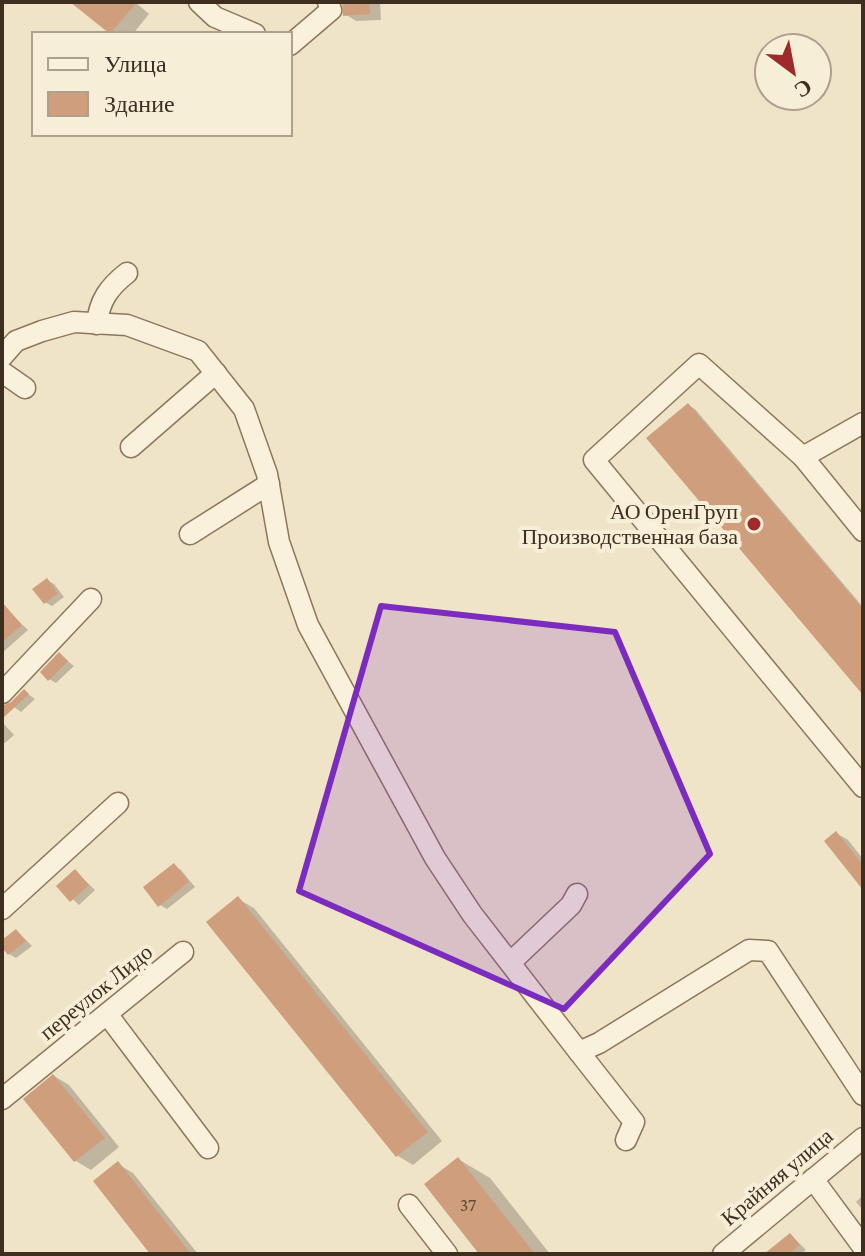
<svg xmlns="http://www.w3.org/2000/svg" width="865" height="1256" font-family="'Crimson Pro',serif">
<rect width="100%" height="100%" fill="#f0e4c8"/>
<!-- shadow -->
<g fill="#0003">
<polygon points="74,2 135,2 149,14 133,34 111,34"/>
<polygon points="344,2 380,2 381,20 356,21 345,14"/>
<polygon points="688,405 695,409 863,607 863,691"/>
<polygon points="47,580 54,584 64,597 52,606 45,602"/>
<polygon points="6,609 28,630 2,653 2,612"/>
<polygon points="59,654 74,666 56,683 49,679"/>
<polygon points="24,691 35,699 21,712 14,707"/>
<polygon points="2,722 14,735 5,743 2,741"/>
<polygon points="836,833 848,840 863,859 863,887"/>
<polygon points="174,866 181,870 195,887 167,909 160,905"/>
<polygon points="76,872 95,890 79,905 59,886"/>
<polygon points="238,899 254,908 442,1141 413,1165 398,1156 209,922"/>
<polygon points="17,931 32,946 16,958 9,954 2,943"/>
<polygon points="54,1076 69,1085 119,1147 91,1170 76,1161 26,1099"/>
<polygon points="458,1159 490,1178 550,1254 482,1254"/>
<polygon points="118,1164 133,1173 198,1254 153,1254"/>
<polygon points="863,1195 863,1210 856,1202"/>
<polygon points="791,1235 806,1250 800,1254 779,1254"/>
</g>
<!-- building -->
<g fill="#cf9f7d">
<polygon points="70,2 137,2 110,34"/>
<polygon points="342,2 369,2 370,14 343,16"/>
<polygon points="688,403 863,609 863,695 646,438"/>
<polygon points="47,578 58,593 44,604 32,589"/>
<polygon points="2,602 22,625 2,642"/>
<polygon points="59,652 68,661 48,681 40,672"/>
<polygon points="24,689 29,694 2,719 2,706 11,702"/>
<polygon points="836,831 863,865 863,890 824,841"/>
<polygon points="174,863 189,882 158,907 143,887"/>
<polygon points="75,869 89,885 70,902 56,886"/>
<polygon points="238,896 428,1132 396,1157 206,922"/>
<polygon points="16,929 26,941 8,955 2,948 2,940"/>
<polygon points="53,1074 105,1138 74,1162 23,1099"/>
<polygon points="458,1157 482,1187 535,1254 479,1254 424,1184"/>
<polygon points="118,1161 191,1254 150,1254 93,1181"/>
<polygon points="790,1233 800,1245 789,1254 764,1254"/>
</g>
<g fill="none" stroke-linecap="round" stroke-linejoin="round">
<defs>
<g id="minor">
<polyline points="199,2 215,17 255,34"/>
<polyline points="290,45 331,10 328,2"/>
<path d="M97 324C99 301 109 287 127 273"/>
<polyline points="2,357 16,341 42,331 74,322 127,325 198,351 244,409 267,474 279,542 308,625 381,759 435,858 472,914 579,1052 599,1043 749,950 768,951 863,1095"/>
<polyline points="2,372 25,388"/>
<polyline points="131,447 216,373"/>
<polyline points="803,457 863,423"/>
<polyline points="863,531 803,457 699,364 594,460 863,787"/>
<polyline points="190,534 269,484"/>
<polyline points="2,693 91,599"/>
<polyline points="2,909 118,803"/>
<polyline points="511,962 571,905 577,894"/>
<polyline points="107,1014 208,1148"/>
<polyline points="579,1052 634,1122 626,1140"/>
<polyline points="2,1099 183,952"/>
<polyline points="813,1179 863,1247"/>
<polyline points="409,1205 447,1254"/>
<polyline points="723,1254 863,1138"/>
</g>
</defs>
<!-- minor casing -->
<use href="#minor" stroke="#8d765c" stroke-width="23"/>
<!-- minor -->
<use href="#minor" stroke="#faf1dc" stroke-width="20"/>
</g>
<!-- marked area -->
<path fill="#7b2cbf" fill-opacity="0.2" stroke="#7b2cbf" stroke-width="6" stroke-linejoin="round" d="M381 606 615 632 710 854 564 1009 299 891Z"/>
<!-- markers -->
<circle fill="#9e2a2b" stroke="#f7eed8" stroke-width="3" cx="754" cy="524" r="8"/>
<g text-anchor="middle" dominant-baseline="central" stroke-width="8" stroke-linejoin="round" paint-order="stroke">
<!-- number labels -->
<g font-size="18" fill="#624a37">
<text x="468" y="1205">37</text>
</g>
<!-- poi labels -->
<g font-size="22" fill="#3d2e20" stroke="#f7eed8" text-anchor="end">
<text x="738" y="511">АО ОренГруп<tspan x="738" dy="25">Производственная база</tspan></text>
</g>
<!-- street labels -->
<g font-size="22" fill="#3d2e20" stroke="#f7eed8">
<text transform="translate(96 992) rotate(-39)">переулок Лидо</text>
<text transform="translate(777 1177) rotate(-40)">Крайняя улица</text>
</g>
</g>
<!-- border -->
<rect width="865" height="1256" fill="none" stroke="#3d2e20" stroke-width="8"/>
<!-- legend -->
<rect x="32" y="32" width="260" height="104" fill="#f7eed8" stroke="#ada18e" stroke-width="2"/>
<rect x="48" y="58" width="40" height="12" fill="#faf1dc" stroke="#ada18e" stroke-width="2"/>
<text x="104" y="72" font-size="24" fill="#3d2e20">Улица</text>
<rect x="48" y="92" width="40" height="24" fill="#cf9f7d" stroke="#ada18e" stroke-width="2"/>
<text x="104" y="112" font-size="24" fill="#3d2e20">Здание</text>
<!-- north arrow -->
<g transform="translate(793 72) rotate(148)"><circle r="38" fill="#f7eed8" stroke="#ada18e" stroke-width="2"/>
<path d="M0-6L14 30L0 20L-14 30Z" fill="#9e2a2b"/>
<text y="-12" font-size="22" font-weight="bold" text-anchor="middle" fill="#3d2e20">С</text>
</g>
</svg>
